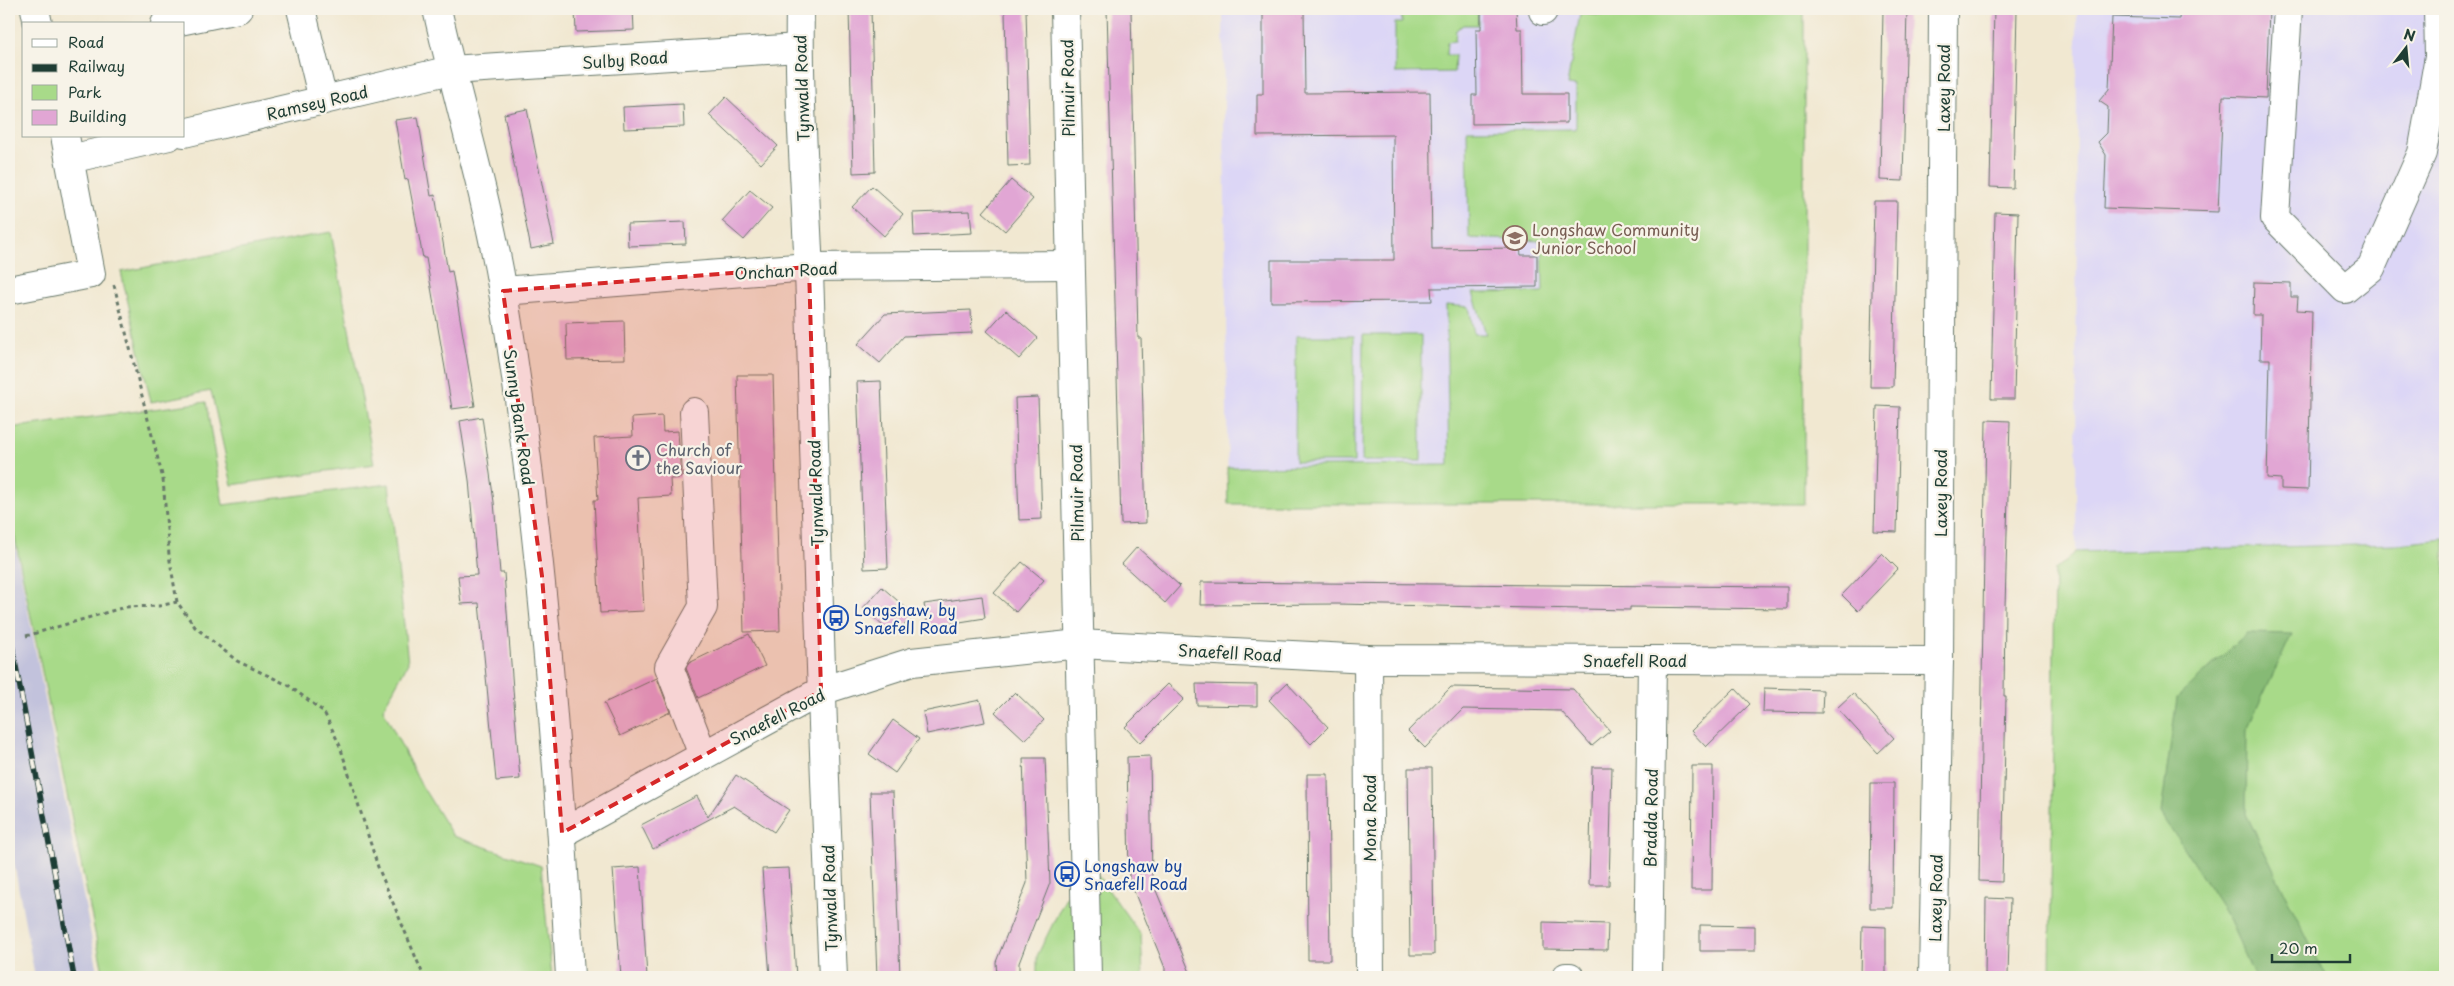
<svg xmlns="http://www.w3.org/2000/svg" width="2454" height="986" font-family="'Playpen Sans',sans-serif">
<rect width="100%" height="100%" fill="#f7f3e8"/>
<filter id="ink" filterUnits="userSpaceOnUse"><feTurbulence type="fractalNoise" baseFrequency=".02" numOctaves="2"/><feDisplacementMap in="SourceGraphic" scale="10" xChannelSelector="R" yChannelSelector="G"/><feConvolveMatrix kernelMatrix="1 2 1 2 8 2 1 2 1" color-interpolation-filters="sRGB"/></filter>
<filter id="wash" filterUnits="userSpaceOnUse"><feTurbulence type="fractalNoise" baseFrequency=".0096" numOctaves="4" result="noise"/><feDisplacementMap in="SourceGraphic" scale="20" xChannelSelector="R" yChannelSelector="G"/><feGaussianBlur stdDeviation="1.12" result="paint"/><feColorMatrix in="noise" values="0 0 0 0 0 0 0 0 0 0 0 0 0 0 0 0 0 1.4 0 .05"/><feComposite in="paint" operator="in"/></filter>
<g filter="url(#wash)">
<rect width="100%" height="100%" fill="#f1e8d1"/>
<!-- built -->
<g fill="#dcd6f6">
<polygon points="1223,9 1804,9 1804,504 1228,504"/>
<polygon points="2077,9 2445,9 2445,539 2397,544 2076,552"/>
</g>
<!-- industrial -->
<polygon fill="#c2c2dc" points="9,513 99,977 35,977 9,836"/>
<!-- green -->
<g fill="#a8da89" stroke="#648c5e">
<polygon points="1401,9 1478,9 1478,25 1463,25 1456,30 1455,41 1447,42 1446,55 1455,55 1454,72 1395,73 1395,23 1402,23"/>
<polygon points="1621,9 1804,9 1804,504 1228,504 1227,467 1449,465 1446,305 1469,307 1474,334 1486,334 1473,293 1543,292 1542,241 1469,238 1467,130 1576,129 1576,86 1567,85 1580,14 1621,16"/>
<polygon points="331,232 374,464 232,485 211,391 151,402 121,272"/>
<polygon points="1363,335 1421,335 1421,461 1362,461"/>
<polygon points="1296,336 1354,336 1354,462 1295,462"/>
<polygon points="206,402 223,505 389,484 408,663 383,709 420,783 453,836 541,866 552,977 104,977 9,509 9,428"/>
<polygon points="2445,539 2445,977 2050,977 2055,570 2076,552 2397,544"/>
<polygon points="1085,858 1141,935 1143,977 1037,977 1037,956"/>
</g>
<!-- forest -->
<polygon fill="#86ba75" stroke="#527c54" points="2247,633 2292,634 2247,729 2246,814 2326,977 2255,977 2228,917 2161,813 2177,698"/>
<g id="blocks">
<!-- building -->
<g fill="#e1a6d4">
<polygon points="633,9 634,30 576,32 575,10"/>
<polygon points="849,9 871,9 875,172 853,173"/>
<polygon points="1005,9 1026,9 1030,165 1008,166"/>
<polygon points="1107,9 1131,9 1138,338 1141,338 1146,523 1121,524"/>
<polygon points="1263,9 1304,9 1305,93 1430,92 1432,249 1520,248 1521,255 1537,255 1537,287 1431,288 1432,301 1271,302 1271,260 1394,260 1393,135 1257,136 1257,94 1263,94"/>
<polygon points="1481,9 1516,9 1517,29 1522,29 1523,94 1567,94 1567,123 1472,124 1472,95 1477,95 1476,29 1481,29"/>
<polygon points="1883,9 1907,9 1903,181 1880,180"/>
<polygon points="1994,9 2017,9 2013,188 1990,187"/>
<polygon points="2180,9 2269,9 2266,98 2223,96 2218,212 2104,208 2106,155 2098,142 2107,133 2108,107 2099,101 2109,89 2112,17 2179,19"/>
<polygon points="726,97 778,146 761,164 709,115"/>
<polygon points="683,104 684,127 624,129 623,107"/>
<polygon points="527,109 554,244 531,249 504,114"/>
<polygon points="418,117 431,196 435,195 448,272 452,271 475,406 452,409 426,258 423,258 408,179 405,180 395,120"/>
<polygon points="1011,180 1033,199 1005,231 983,212"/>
<polygon points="872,186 903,214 884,236 852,207"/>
<polygon points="750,190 772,208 744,240 722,221"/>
<polygon points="1874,201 1897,201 1893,387 1870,387"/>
<polygon points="970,211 972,233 914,236 913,213"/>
<polygon points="1995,212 2018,213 2014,399 1991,399"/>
<polygon points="685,222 686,244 628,246 627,224"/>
<polygon points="2254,282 2291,283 2291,297 2298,297 2297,310 2312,311 2308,490 2281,489 2281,479 2267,478 2270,359 2260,359 2261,315 2253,315"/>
<polygon points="971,310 972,333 904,336 880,363 858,344 885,314"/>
<polygon points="1006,310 1038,338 1019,359 987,331"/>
<polygon points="624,321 625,359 567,360 566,323"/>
<polygon points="737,375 773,375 780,631 744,632"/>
<polygon points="881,381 888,568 864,569 857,382"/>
<polygon points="1038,397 1042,519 1019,520 1015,398"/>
<polygon points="1877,406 1900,407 1897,532 1874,531"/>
<polygon points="662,416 663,432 678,431 681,478 670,479 671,496 638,498 644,611 600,613 594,500 598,500 594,438 633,436 632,418"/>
<polygon points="482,417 494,502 500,573 504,573 520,779 496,781 479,603 461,604 458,576 477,575 469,480 460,421"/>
<polygon points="1986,420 2010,421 2005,607 2004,696 2006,696 2002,882 1979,881"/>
<polygon points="1137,547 1180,586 1165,603 1122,564"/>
<polygon points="1882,553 1898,569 1858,611 1842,595"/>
<polygon points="1022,562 1044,580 1016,612 994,593"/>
<polygon points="1201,582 1787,587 1787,609 1630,607 1630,610 1337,604 1200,605"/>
<polygon points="882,587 914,615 894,636 863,608"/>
<polygon points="982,596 985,618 928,627 924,604"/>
<polygon points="749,634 765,666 698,698 686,668 689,663"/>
<polygon points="657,678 670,712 620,736 604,703"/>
<polygon points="1287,683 1328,727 1311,744 1269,700"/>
<polygon points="1168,684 1184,699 1140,743 1125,727"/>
<polygon points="1196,684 1257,685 1257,706 1197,705"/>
<polygon points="1451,687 1573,689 1610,731 1592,746 1561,711 1463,709 1425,748 1408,731"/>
<polygon points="1735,688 1750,704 1706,747 1691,731"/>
<polygon points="1764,688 1823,690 1822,713 1763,712"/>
<polygon points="1015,692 1044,720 1025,740 995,712"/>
<polygon points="1853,693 1894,738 1878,753 1837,708"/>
<polygon points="980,700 985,722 927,734 923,712"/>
<polygon points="893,720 919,739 895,773 869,754"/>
<polygon points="1150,756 1152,881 1192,977 1165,977 1165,968 1129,879 1127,757"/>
<polygon points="1023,758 1045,758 1050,883 1019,963 1019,977 997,977 996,962 1027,883"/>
<polygon points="1692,766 1713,766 1712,890 1691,890"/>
<polygon points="1592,767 1612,767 1609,885 1589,885"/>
<polygon points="1408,768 1432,768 1434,955 1410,955"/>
<polygon points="1307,774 1328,774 1330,960 1308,960"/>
<polygon points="736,775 789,810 774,832 734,806 653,849 641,825 697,796 708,817"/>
<polygon points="1871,783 1894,783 1893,908 1870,908"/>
<polygon points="870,792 893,792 900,977 877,977"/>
<polygon points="640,867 647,977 621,977 613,869"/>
<polygon points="789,868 796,977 770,977 762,869"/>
<polygon points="1986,898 2010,899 2008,977 1985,977"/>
<polygon points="1543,922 1608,924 1607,950 1543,949"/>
<polygon points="1700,925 1755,926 1755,951 1700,951"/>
<polygon points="1862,926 1886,927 1886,977 1861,977"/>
</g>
</g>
</g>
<g filter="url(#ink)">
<use href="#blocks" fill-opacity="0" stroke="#68796b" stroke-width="1"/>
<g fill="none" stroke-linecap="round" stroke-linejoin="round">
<defs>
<g id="minor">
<polyline points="35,9 38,24"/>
<polyline points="301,9 323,100"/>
<path d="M437 9C458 103 487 196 503 292 540 519 558 748 570 977"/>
<path d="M800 9C798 106 807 203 810 301 816 526 823 752 833 977"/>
<polyline points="1065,9 1087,977"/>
<polyline points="2288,9 2275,218 2345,289 2371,268 2422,153 2439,56 2438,9"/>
<polyline points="1543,11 1544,9"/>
<polyline points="165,24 238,9"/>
<polyline points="184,133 451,70 799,48"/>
<polyline points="70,159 169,136"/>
<polyline points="9,290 91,274 65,136"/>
<polyline points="503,291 809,267 1070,265"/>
<polyline points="694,412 703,607 669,667 703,755"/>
<polyline points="1368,659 1370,977"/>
<polyline points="562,833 821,691 912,662 1079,644 1368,659 1939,661"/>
<polyline points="1566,977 1570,977"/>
<polyline points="1648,977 1652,660"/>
<polyline points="1933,977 1939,661 1943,9"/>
</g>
</defs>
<!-- minor casing -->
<use href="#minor" stroke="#68796b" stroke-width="30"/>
<!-- path -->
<g stroke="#68796b" stroke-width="3" stroke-dasharray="4 4" stroke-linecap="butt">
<polyline points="114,285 163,479 169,555 177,602 195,627 237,661 288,685 324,712 340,746 378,867 424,977"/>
<polyline points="26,636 125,607 159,606 177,602"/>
</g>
<!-- minor -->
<use href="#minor" stroke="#fff" stroke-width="28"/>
<defs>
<polyline id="rail" points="9,629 74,977"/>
</defs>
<!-- rail casing -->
<use href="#rail" stroke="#1f3d34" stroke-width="5.5"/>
<!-- rail -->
<use href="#rail" stroke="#f7f3e8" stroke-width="4" stroke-dasharray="11" stroke-linecap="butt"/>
</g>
</g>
<!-- marked area -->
<path fill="#d62828" fill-opacity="0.2" stroke="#d62828" stroke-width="4" stroke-dasharray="10 6" stroke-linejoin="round" d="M809 267 821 691 562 833 542 576 503 291Z"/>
<!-- icons -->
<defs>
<symbol id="school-ring" viewBox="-11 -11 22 22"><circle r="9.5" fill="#f7f3e8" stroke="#8d6e63" stroke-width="1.5"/><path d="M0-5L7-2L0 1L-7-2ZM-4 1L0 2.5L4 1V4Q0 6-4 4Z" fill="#8d6e63"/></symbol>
<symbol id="church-ring" viewBox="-11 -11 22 22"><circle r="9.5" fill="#f7f3e8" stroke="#6b7280" stroke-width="1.5"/><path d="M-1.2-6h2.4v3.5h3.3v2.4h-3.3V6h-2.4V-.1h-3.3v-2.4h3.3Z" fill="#6b7280"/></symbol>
<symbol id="bus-ring" viewBox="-11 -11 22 22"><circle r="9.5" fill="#f7f3e8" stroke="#1a4fb4" stroke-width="1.5"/><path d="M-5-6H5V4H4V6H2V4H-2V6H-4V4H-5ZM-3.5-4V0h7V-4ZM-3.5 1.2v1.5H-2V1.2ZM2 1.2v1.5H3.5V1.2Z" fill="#1a4fb4"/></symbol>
</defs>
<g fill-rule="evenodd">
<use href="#school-ring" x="1501" y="224" width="28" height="28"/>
<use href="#church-ring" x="624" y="444" width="28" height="28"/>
<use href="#bus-ring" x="822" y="604" width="28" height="28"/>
<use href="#bus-ring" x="1053" y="860" width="28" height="28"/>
</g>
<g text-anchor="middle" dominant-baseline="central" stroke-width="4.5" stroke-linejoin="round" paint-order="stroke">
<!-- street labels -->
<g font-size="16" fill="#1f3d34" stroke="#f7f3e8">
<text transform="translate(625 59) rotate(-4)">Sulby Road</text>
<text transform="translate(801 88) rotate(-92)">Tynwald Road</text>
<text transform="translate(1067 88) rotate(-91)">Pilmuir Road</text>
<text transform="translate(1943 88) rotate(-90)">Laxey Road</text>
<text transform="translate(317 102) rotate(-13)">Ramsey Road</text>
<text transform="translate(786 270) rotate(-3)">Onchan Road</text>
<text transform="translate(520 417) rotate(82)">Sunny Bank Road</text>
<text transform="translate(815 493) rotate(-92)">Tynwald Road</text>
<text transform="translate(1076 493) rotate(-91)">Pilmuir Road</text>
<text transform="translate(1940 493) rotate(-90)">Laxey Road</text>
<text transform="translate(1230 652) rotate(3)">Snaefell Road</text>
<text x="1635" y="660">Snaefell Road</text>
<text transform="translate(777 716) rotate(-27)">Snaefell Road</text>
<text transform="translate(1369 818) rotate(-90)">Mona Road</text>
<text transform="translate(1650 818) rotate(-89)">Bradda Road</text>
<text transform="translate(829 898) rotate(-92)">Tynwald Road</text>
<text transform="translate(1935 898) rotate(-89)">Laxey Road</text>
</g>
<!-- education labels -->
<g font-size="16" fill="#785e54" stroke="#f7f3e8" text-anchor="start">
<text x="1532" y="229">Longshaw Community<tspan x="1532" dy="18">Junior School</tspan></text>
</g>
<!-- worship labels -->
<g font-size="16" fill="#5b616d" stroke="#f7f3e8" text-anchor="start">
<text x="656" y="449">Church of<tspan x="656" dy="18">the Saviour</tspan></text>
</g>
<!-- transit labels -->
<g font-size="16" fill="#164399" stroke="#f7f3e8" text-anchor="start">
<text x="854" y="609">Longshaw, by<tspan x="854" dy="18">Snaefell Road</tspan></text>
<text x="1084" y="865">Longshaw by<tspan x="1084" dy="18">Snaefell Road</tspan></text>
</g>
</g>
<!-- margin -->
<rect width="2454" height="986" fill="none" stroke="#f7f3e8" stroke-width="30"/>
<!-- legend -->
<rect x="22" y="22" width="162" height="115" fill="#f7f3e8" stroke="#a1aaa0"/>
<rect x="32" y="39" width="25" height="8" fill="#ffffff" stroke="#a1aaa0"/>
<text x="68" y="48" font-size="15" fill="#1f3d34">Road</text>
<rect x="32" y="64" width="25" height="8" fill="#1f3d34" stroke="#a1aaa0"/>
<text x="68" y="72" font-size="15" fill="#1f3d34">Railway</text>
<rect x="32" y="85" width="25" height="15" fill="#a8da89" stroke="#a1aaa0"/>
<text x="68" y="98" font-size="15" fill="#1f3d34">Park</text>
<rect x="32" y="110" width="25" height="15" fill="#e1a6d4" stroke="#a1aaa0"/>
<text x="68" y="122" font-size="15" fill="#1f3d34">Building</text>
<!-- north arrow -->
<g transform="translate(2406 48) rotate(16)" stroke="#f7f3e8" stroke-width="4" paint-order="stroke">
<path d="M0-4L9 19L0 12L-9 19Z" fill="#1f3d34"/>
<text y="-8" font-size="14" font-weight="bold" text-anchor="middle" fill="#1f3d34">N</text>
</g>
<!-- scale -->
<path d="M2272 954v8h78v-8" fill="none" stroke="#1f3d34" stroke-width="2.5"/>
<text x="2279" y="954" font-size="15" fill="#1f3d34" stroke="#f7f3e8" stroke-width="4" paint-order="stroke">20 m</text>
</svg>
